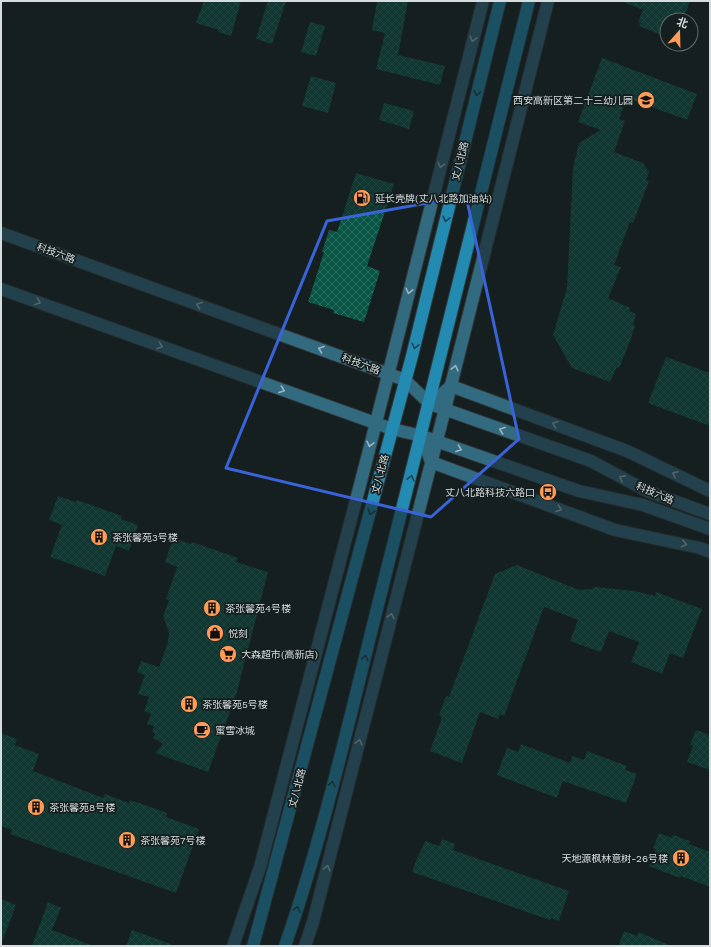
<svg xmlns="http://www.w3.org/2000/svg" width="711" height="947" font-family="'Work Sans','Noto Sans SC',sans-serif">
<defs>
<pattern id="building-cross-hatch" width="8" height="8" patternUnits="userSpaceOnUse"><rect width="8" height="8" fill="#095545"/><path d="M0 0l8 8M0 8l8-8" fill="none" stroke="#2c6d5f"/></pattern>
</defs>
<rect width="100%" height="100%" fill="#161f20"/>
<!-- building -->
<g fill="url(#building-cross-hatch)">
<polygon points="204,1 241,1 231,36 218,32 219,30 196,23"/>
<polygon points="268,1 286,1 272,44 256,39"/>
<polygon points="377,1 408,1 398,55 445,66 440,85 376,69 385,33 372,30"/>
<polygon points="621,1 690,1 683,20 667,20 667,37 639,26 641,23 638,22 643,10"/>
<polygon points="310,22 325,26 316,56 301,52"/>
<polygon points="602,58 697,94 687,120 627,98 619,119 625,121 614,152 643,163 649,172 646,180 649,181 633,223 630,222 614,265 621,267 608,298 630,308 629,311 636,314 633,325 635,326 630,341 619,368 617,367 610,382 572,368 553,335 567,288 573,168 579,143 601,130 578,122"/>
<polygon points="311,76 336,83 328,113 302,106"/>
<polygon points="384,103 414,111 409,129 379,120"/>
<polygon points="356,173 394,184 367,266 380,271 364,322 333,313 334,310 308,302 324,252 322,252 329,230 337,232"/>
<polygon points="666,357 710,373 710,426 648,403"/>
<polygon points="58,496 76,502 77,500 122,516 121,519 138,525 129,551 116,546 105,576 50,557 62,525 49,520"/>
<polygon points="173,538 191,544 192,542 238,558 236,562 268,572 236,695 208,772 155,753 163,744 153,738 155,733 152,732 154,726 147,724 151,714 144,711 149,697 138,694 145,675 137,672 141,661 159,667 168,642 169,633 163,616 169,600 166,599 177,567 165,562"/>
<polygon points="517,565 579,590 591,589 595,587 635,591 655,596 656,592 702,609 683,658 670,653 662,674 631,662 639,642 609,631 601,652 570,641 578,620 544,607 504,716 500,714 498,719 480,712 462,763 430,751 442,717 439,715 446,696 449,697 495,574"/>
<polygon points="696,730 710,735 710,770 687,762 693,746 690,745"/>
<polygon points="1,733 17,739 15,745 39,754 33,771 103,798 105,794 129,803 130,800 145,805 167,813 166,817 199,829 176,893 10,834 12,830 1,826"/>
<polygon points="521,744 570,763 572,756 584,760 587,751 627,766 625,770 637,774 626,803 563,781 557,798 497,775 507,748 518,752"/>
<polygon points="659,833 672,838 673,835 690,841 689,844 710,852 710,887 681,876 680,878 649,866 656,849 653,848"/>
<polygon points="442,839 455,844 453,850 569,891 559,921 551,918 550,920 412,872 419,853 420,853 425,841 439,846"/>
<polygon points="1,899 16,905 2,942 1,942"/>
<polygon points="48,902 61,908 52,930 91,945 91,946 32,946"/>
<polygon points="132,930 171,944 171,946 126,946"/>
<polygon points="624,931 637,936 639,932 671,946 618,946"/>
</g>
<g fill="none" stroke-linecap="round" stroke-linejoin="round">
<defs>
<g id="secondary">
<polyline points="1,233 405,380 430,404 591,461 647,491 710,514"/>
<polyline points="1,289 392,429 422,436 579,491 643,505 710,529"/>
<polyline points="430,404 451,386 627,451 710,491"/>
<polyline points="422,436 431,462 615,530 700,548 710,552"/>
<polyline points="233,946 260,867 366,462 483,1"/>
<polyline points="305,946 313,922 445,409 548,1"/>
</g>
<g id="primary">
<polyline points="253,946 412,356 500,1"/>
<path d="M285 946C324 833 350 716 379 601 430 401 480 201 529 1"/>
</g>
</defs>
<!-- secondary casing -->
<use href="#secondary" stroke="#323839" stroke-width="14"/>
<!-- primary casing -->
<use href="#primary" stroke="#323839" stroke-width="14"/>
<!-- secondary -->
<use href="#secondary" stroke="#326b80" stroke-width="12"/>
<!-- primary -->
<use href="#primary" stroke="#238ab2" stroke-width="12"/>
</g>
<!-- one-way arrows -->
<defs><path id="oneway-chevron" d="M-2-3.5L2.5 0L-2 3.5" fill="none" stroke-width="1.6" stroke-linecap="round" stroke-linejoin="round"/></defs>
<g stroke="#9db5bd">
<use href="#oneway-chevron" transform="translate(473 39) rotate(104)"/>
<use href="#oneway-chevron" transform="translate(441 165) rotate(104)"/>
<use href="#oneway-chevron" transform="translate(409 291) rotate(104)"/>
<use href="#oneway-chevron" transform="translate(38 302) rotate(20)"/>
<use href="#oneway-chevron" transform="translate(199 305) rotate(-160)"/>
<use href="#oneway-chevron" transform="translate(160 346) rotate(20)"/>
<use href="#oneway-chevron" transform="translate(321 349) rotate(-160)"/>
<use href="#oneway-chevron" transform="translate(455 368) rotate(-76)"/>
<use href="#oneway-chevron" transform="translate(282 390) rotate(20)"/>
<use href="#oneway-chevron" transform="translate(555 424) rotate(-160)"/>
<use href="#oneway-chevron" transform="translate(502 430) rotate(-160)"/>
<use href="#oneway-chevron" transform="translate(370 444) rotate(104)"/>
<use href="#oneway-chevron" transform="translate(459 449) rotate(20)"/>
<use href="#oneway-chevron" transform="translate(675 474) rotate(-154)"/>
<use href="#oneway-chevron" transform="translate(622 478) rotate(-152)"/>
<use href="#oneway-chevron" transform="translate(559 509) rotate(20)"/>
<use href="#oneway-chevron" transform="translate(684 544) rotate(12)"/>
<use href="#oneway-chevron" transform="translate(391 616) rotate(-76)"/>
<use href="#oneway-chevron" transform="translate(359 742) rotate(-76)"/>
<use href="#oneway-chevron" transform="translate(327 868) rotate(-76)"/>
</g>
<g stroke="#1b4453">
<use href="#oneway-chevron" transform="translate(477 93) rotate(104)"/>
<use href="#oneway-chevron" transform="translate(446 219) rotate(104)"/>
<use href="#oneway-chevron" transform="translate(415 346) rotate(104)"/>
<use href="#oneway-chevron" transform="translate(411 478) rotate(-76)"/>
<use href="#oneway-chevron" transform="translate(371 512) rotate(105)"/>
<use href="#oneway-chevron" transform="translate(365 658) rotate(-76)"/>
<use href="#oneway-chevron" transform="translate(332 784) rotate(-76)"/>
<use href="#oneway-chevron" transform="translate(297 909) rotate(-73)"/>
</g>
<!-- marked area -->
<path d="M0 0H711V947H0ZM466 196 519 439 431 517 226 468 327 221Z" fill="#161f20" fill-opacity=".55" fill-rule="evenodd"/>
<path fill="none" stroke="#3963d9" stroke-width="3" stroke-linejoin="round" d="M466 196 519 439 431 517 226 468 327 221Z"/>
<!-- icons -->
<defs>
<symbol id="school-disc" viewBox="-11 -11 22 22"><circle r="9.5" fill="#fe9c58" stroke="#161f20"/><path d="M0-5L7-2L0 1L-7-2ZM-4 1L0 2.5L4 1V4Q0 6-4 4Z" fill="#111"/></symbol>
<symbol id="fuel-disc" viewBox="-11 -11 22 22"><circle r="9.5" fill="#fe9c58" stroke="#161f20"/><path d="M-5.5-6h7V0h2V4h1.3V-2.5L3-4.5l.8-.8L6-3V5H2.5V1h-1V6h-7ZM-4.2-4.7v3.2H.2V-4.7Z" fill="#111"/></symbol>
<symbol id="bus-disc" viewBox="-11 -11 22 22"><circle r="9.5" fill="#fe9c58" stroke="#161f20"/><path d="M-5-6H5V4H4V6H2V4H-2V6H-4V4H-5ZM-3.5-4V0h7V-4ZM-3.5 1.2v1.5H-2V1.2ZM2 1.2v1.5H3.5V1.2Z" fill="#111"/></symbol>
<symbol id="building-disc" viewBox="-11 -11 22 22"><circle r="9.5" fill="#fe9c58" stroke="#161f20"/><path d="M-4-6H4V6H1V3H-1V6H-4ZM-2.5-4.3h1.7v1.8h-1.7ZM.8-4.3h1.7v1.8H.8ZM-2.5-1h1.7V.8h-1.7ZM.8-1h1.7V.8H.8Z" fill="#111"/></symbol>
<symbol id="shop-disc" viewBox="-11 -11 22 22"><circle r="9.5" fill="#fe9c58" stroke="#161f20"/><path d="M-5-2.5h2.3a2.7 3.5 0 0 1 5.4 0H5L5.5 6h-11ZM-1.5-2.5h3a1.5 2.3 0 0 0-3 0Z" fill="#111"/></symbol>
<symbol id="supermarket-disc" viewBox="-11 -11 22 22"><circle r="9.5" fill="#fe9c58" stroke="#161f20"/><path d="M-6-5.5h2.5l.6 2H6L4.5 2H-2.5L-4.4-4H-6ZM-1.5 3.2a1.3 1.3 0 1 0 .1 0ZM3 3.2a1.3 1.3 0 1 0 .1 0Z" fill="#111"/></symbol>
<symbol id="cafe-disc" viewBox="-11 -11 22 22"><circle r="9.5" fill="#fe9c58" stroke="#161f20"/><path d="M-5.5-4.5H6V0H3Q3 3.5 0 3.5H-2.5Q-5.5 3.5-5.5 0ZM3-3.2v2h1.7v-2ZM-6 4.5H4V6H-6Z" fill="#111"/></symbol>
</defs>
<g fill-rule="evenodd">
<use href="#school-disc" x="636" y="90" width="20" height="20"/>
<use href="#fuel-disc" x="352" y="188" width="20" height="20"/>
<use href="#bus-disc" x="538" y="482" width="20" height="20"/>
<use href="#building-disc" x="89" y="527" width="20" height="20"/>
<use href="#building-disc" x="202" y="598" width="20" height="20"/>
<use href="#shop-disc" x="205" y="623" width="20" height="20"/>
<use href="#supermarket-disc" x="218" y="644" width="20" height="20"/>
<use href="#building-disc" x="179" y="694" width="20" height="20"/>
<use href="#cafe-disc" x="192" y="720" width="20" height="20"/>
<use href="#building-disc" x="26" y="797" width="20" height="20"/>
<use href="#building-disc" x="117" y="830" width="20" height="20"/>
<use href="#building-disc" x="671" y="848" width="20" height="20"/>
</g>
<g text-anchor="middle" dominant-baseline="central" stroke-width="3.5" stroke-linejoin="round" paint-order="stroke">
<!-- poi labels -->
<g font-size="10" fill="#d7ddde" stroke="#161f20" text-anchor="start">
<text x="633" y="100" text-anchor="end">西安高新区第二十三幼儿园</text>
<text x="375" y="198">延长壳牌(丈八北路加油站)</text>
<text x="535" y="492" text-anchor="end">丈八北路科技六路口</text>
<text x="112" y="537">茶张馨苑3号楼</text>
<text x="225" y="608">茶张馨苑4号楼</text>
<text x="228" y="633">悦刻</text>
<text x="241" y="654">大森超市(高新店)</text>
<text x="202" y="704">茶张馨苑5号楼</text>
<text x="215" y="730">蜜雪冰城</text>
<text x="49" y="807">茶张馨苑8号楼</text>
<text x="140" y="840">茶张馨苑7号楼</text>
<text x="668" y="858" text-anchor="end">天地源枫林意树-26号楼</text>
</g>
<!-- street labels -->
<g font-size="10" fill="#d7ddde" stroke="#161f20">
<text transform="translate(460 161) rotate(-76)">丈八北路</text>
<text transform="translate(56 253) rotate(20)">科技六路</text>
<text transform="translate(361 364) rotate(21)">科技六路</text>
<text transform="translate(380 474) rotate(-75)">丈八北路</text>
<text transform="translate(655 493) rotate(23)">科技六路</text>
<text transform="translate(297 788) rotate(-75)">丈八北路</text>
</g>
</g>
<!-- border -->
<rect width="711" height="947" fill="none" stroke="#d7ddde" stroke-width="4"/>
<!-- north arrow -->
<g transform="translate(679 32) rotate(20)"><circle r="19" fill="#161f20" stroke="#636b6c"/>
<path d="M0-3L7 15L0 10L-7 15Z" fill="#fe9c58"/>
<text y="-6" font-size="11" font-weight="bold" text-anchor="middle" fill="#d7ddde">北</text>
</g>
</svg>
